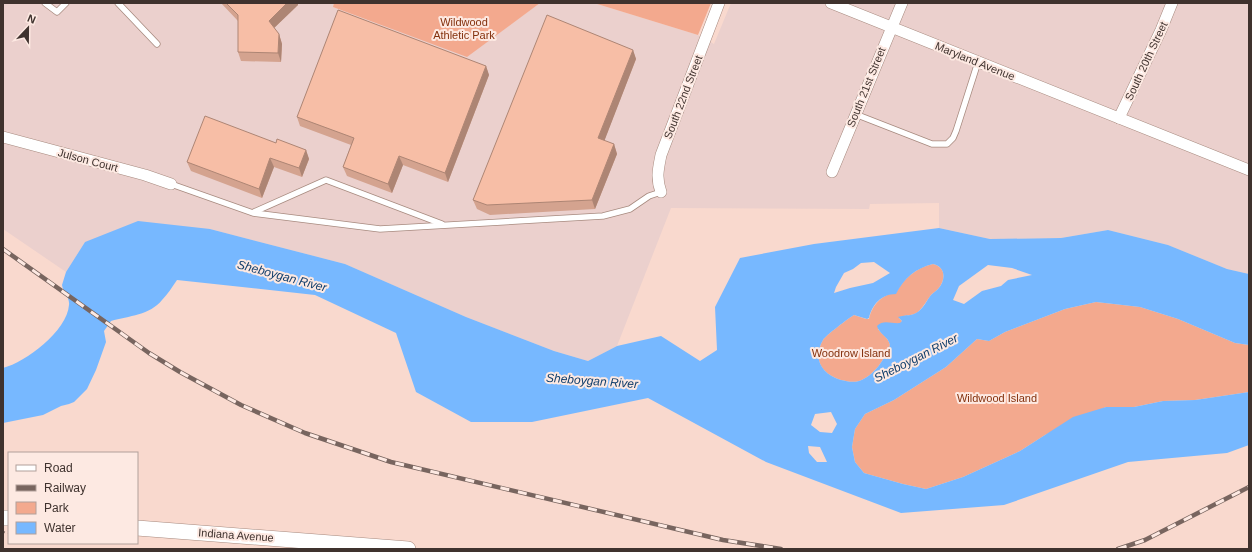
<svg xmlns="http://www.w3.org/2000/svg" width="1252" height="552" font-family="Arial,sans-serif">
<rect width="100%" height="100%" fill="#f9d9ce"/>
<!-- industrial -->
<polygon fill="#ebd0cd" points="3,3 334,3 333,7 467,56 540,3 594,3 698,35 714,44 731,3 1249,3 1249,274 1227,269 1168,245 1108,230 1061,238 990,239 939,228 939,203 870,204 869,209 671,208 617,346 588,361 554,351 466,317 345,264 210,229 85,242 66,272 3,229"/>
<!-- green -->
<g fill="#f3a98e">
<polygon points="334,3 540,3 467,57 333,7"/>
<polygon points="594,3 711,3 698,35"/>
<path d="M933 264C946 267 946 280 938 289 936 291 933 293 931 295 927 300 924 306 919 311 913 317 905 314 899 318L902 321 901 323 878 329C882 335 888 337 890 345 885 359 874 376 859 381 852 383 847 381 841 380 822 374 812 359 823 340 825 336 849 318 854 315L866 319H869C872 305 882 294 896 293 904 278 916 268 933 264Z"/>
<polygon points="1096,302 1140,307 1178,319 1235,343 1249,345 1249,392 1195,400 1163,401 1134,407 1106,407 1045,435 1020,451 963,477 926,489 903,484 864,473 855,462 852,447 855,429 865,414 894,400 946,367 977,339 989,341 1005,332 1065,309"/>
</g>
<!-- water -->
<path fill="#77b8ff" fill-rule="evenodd" d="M138 221 210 229 345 264 466 317 554 351 588 361 617 346 661 336 700 361 717 350 715 307 740 258 814 244 939 228 990 239 1061 238 1108 230 1168 245 1227 269 1249 274V345L1235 343 1178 319 1140 307 1096 302 1065 309 1005 332 989 341 977 339 946 367 894 400 865 414 855 429 852 447 855 462 864 473 903 484 926 489 963 477 1020 451 1073 417 1106 407H1134L1163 401 1195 400 1249 392V445L1227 453 1128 462 1004 505 901 513 766 462 648 398 532 422H471L416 392 396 333 315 295 177 280C172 287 168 294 162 300 150 315 129 316 111 321L104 331 106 342 96 370 87 389 74 402 69 404 61 406 43 415 3 423V368C26 362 67 331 69 305 70 297 63 292 62 285L66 272 85 242ZM874 262 890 273 873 283 850 288 834 293 836 287 844 273 853 269 861 263ZM933 264C946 267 946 280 938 289 936 291 933 293 931 295 927 300 924 307 919 311 912 317 906 314 898 317L902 321 900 323C892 324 883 319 877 326 879 334 888 336 890 345 885 359 874 376 859 381 852 383 847 381 841 380 822 374 812 359 823 340 825 336 849 318 854 315L867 319 869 318C872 305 881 294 896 294 904 278 916 268 933 264ZM988 265 1012 268 1032 275 1008 280 1001 286 982 291 964 304 953 300 959 286ZM831 412 837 424 832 433 820 432 811 425 815 414ZM808 446 820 447 827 462H817L809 453Z"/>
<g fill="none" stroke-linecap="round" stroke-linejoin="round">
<defs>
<g id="lane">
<polyline points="45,3 57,12 66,3"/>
<polyline points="118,3 157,44"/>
<polyline points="855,114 932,144 947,144 953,138 956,131 978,62"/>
<polyline points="171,184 253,213 380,229 603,216 630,209 649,196 661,192"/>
<polyline points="254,212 326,180 442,224"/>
</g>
<g id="street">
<polyline points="831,3 1249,170"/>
<polyline points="1119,118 1161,30 1172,3"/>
<polyline points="3,137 145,175 171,184"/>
<polyline points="832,172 902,3"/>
<path d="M661 192C656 178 658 170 661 155L719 3"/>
</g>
<g id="secondary">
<polyline points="3,518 9,518"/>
<polyline points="137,528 408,549"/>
</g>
</defs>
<!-- lane casing -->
<use href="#lane" stroke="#a78a7f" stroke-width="7"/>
<!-- street casing -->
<use href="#street" stroke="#a78a7f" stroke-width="12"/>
<!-- secondary casing -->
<use href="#secondary" stroke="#a78a7f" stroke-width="16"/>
<!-- path -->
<polyline stroke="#937d76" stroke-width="2" stroke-dasharray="2 3" stroke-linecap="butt" points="3,532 9,533"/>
<!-- lane -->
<use href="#lane" stroke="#fff" stroke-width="5.5"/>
<!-- street -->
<use href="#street" stroke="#fff" stroke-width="11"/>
<!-- secondary -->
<use href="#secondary" stroke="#fff" stroke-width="15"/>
<defs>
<g id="rail">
<polyline points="3,249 149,353 180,372 241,405 305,433 391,462 723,540 781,549"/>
<polyline points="1118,549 1145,540 1249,487"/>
</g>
</defs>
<!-- rail casing -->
<use href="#rail" stroke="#78655f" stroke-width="4.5"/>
<!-- rail -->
<use href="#rail" stroke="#fde9e2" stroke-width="3" stroke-dasharray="9" stroke-linecap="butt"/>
</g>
<!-- wall -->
<g fill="#d4a38f">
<polygon points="221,3 298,3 298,5 274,28 279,34 282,44 281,62 241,61 238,52 238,21"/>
<polygon points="633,50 636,59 604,141 614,144 617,154 595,209 490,215 477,209 473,200"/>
<polygon points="486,66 489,75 448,182 403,165 392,193 347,176 343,167 351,145 300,126 297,117"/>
<polygon points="276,143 306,150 309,159 302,177 274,167 262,198 191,171 187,162"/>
</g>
<!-- shaded-wall -->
<g fill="#ad8574">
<polygon points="287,3 298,3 298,5 272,30 269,21"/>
<polygon points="279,34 282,44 281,62 278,53"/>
<polygon points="633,50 636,59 602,147 598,138"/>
<polygon points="486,66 489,75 448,182 445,173"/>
<polygon points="614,144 617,154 595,209 592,200"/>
<polygon points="306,150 309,159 302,177 299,168"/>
<polygon points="399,156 403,165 392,193 388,184"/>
<polygon points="270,158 274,167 262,198 259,189"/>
</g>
<!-- building -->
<g fill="#f7bea6" stroke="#ad8574">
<polygon points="226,3 287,3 269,21 279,34 278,53 238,52 238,15"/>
<polygon points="338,10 486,66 445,173 399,156 388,184 343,167 354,138 297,117"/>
<polygon points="547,15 633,50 598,138 614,144 592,200 487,205 473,200"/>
<polygon points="205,116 276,143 277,139 306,150 299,168 270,158 259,189 187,162"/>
</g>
<g text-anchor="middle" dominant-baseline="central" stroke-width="4" stroke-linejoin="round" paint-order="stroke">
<!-- park labels -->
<g font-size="11" fill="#84310d" stroke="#fde9e2">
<text x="464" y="22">Wildwood<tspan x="464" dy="13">Athletic Park</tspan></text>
<text x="851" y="353">Woodrow Island</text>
<text x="997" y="398">Wildwood Island</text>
</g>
<!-- street labels -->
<g font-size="11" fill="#3f322e" stroke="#fde9e2">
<text transform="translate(975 61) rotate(22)">Maryland Avenue</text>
<text transform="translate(1146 61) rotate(-65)">South 20th Street</text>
<text transform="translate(866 87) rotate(-68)">South 21st Street</text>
<text transform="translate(683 97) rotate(-69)">South 22nd Street</text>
<text transform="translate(88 160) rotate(15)">Julson Court</text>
<text transform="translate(236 535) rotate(4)">Indiana Avenue</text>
</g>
<!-- water labels -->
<g font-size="12" font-style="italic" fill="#123f6c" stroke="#fde9e2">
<text transform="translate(282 276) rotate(15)">Sheboygan River</text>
<text transform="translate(916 358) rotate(-27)">Sheboygan River</text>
<text transform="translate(592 381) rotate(4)">Sheboygan River</text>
</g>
</g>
<!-- border -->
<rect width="1252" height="552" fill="none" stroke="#3f322e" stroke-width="8"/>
<!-- legend -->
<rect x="8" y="452" width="130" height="92" fill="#fde9e2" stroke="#b1a09a"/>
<rect x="16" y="465" width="20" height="6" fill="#ffffff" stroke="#b1a09a"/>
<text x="44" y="472" font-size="12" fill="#3f322e">Road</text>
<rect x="16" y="485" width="20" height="6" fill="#78655f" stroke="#b1a09a"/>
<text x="44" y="492" font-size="12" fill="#3f322e">Railway</text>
<rect x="16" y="502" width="20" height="12" fill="#f3a98e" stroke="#b1a09a"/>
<text x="44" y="512" font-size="12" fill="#3f322e">Park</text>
<rect x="16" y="522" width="20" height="12" fill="#77b8ff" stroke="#b1a09a"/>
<text x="44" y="532" font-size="12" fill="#3f322e">Water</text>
<!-- north arrow -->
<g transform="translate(28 28) rotate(22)" stroke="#fde9e2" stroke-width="3" paint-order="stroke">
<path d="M0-3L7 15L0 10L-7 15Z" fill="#3f322e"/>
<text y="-6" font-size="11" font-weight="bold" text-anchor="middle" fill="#3f322e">N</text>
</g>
</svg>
